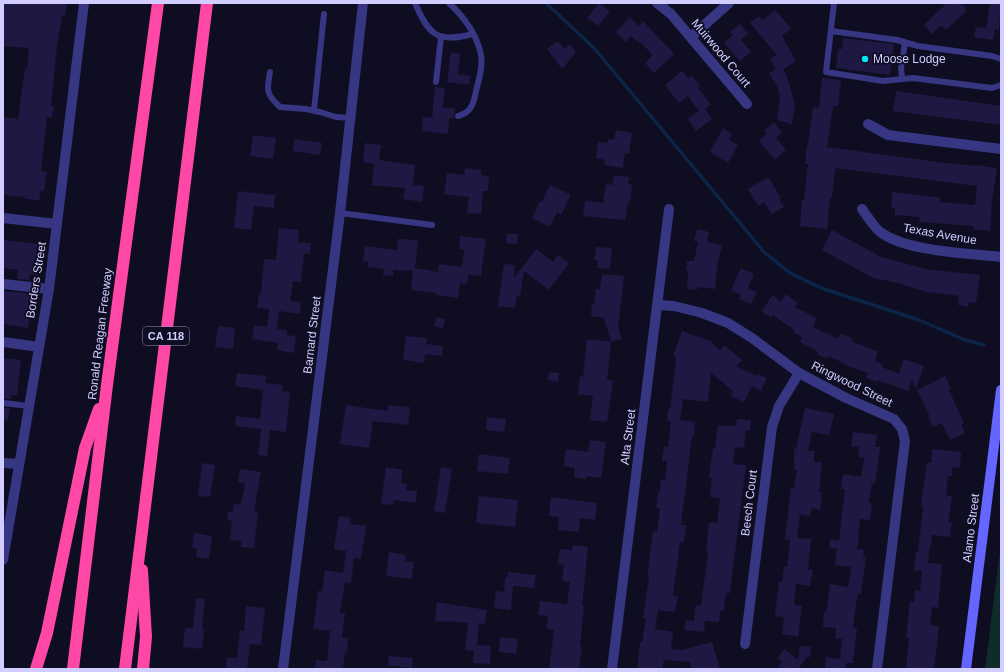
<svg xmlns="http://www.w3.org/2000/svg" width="1004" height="672" font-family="Arial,sans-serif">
<rect width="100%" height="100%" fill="#0f0d22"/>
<!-- green -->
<polygon fill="#0f2c2a" points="1001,543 1001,669 985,669"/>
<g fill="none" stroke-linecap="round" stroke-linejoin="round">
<!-- stream -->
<polyline stroke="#0b2447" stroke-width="3.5" points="546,3 594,48 764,252 790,273 821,288 919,320 965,340 984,345"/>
</g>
<!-- building -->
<g fill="#1f1843">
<polygon points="3,3 67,3 65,16 62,15 57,46 51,106 54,106 52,117 47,117 41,171 47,172 44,191 41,190 39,201 23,198 24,197 3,195 3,117 18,119 25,68 27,69 29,48 3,46"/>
<polygon points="599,3 610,11 598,26 587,18"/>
<polygon points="947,3 961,3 967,10 946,30 941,25 932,34 924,25"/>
<polygon points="990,3 1001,3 999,30 995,29 993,40 974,37 976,27 986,28"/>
<polygon points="775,10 791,28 782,36 796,61 783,69 787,76 795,105 792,124 777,120 780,96 778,88 769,73 776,69 770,59 777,55 750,23 759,16 763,20"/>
<polygon points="630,17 639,26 643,21 674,54 654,73 645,63 653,55 640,42 639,43 631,36 626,42 616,32"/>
<polygon points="740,24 748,34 741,40 751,52 740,61 724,43 733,35 730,32"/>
<polygon points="843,38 894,44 890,75 836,68 838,49 842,49"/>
<polygon points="558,41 564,49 570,44 576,52 562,69 547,49"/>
<polygon points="451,52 460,54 458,74 470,76 469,85 447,82"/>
<polygon points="682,71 689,79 692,76 700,86 698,88 711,105 705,109 712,119 696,131 688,119 699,111 688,96 679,103 665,85"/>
<polygon points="822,78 841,80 838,106 833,106 827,147 945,163 976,166 976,165 997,168 992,201 990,231 973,229 973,226 919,222 920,217 895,215 895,208 891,208 892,192 936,197 940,198 939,202 975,205 977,186 835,168 832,197 830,197 827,229 800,226 802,200 804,200 808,164 805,164 807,145 808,145 813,107 819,108"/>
<polygon points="435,87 445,88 443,107 455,109 454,115 454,118 449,118 448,134 422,131 423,117 432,118"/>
<polygon points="896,91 1001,106 1001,125 893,111"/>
<polygon points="774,122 782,133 776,138 786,150 775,160 759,141 767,134 764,131"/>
<polygon points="723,128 732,134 729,140 738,145 728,163 710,152"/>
<polygon points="616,130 632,133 629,154 625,153 623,168 604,165 605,160 596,158 598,142 607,143 608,139 614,140"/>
<polygon points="253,135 276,138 273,159 250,156"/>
<polygon points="294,139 322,143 320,155 293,151"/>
<polygon points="365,143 381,145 379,160 415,165 413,185 424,186 422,202 403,199 405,188 372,185 374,164 363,162"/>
<polygon points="465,168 481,170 481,175 489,176 488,191 483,191 481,214 467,213 469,197 444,194 447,173 464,175"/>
<polygon points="614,175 629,177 628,184 632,185 630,203 628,202 625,220 583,216 585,201 603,203 606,184 612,185"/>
<polygon points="768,177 781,198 779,199 784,207 772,214 764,202 758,206 748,189"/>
<polygon points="550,185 571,195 561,215 557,212 550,227 532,218 540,201 542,202"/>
<polygon points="238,191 275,195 274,208 254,206 251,230 234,228"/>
<polygon points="279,228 299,230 298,242 311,243 310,254 304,254 301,282 293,281 290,301 301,302 300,314 279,311 277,329 287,330 287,335 296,336 294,353 277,350 278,343 252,339 254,325 267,327 269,309 257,308 259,293 261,293 264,259 276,260"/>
<polygon points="697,229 709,232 707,242 722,245 717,267 715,289 697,287 697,290 687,289 688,271 686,271 687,261 694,261 698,242 694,241"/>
<polygon points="832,230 881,257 934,271 934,270 980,275 976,303 969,302 968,307 958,305 959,296 927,292 903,285 903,284 873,278 822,250"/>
<polygon points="507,234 518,234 517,244 506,243"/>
<polygon points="460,236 486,239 481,276 468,275 467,284 460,283 458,298 436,295 436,293 411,290 413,271 393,270 393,276 383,275 384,269 368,267 368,262 363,261 365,246 397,250 398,239 418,240 415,268 438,272 439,264 462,267 464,250 459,249"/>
<polygon points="3,240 38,244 36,255 39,255 37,275 30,274 29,280 17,279 18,270 3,268"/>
<polygon points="596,247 612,248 610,269 597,268 598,260 594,260"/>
<polygon points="536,249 553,262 558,255 569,263 549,290 524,271 520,297 517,296 515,308 498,306 504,264 515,265 514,278"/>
<polygon points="741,268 754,274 748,288 757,292 751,304 739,299 741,295 731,290"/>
<polygon points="602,274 624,276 618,327 622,339 611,342 604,318 591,316 592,304 594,305 596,289 600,289"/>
<polygon points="4,291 33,294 28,328 3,324"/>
<polygon points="786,294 798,303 795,307 817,318 813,327 838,339 841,333 853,339 852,342 878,351 875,361 883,364 882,367 899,374 904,359 924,366 916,388 912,380 908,391 877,380 877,382 866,378 868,373 851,367 829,356 828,359 817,354 818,352 800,342 802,337 793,332 794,330 773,315 771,318 761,311 773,295 781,302"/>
<polygon points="436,317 445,319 443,328 434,326"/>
<polygon points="218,326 235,328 233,349 215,347"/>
<polygon points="682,331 710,341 720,350 724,345 742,360 736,366 757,376 757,374 767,378 761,391 752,386 744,402 730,396 733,391 711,373 708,402 683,399 680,420 695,422 694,436 692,436 681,525 686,525 684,542 680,542 673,596 678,597 675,612 658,610 655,629 673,632 671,649 682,650 712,642 720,669 692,669 690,662 664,660 662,669 637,669 640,642 642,643 646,618 643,618 649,578 647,578 653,531 657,532 660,509 656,508 658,494 659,494 661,479 665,480 667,461 662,461 664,447 668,447 671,421 667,421 668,409 670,409 676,357 673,356"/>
<polygon points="406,336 427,338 426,344 443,346 442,356 425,354 424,363 403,360"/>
<polygon points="587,339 611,342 607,380 613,381 607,422 590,420 593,396 578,394 580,376 583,377"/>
<polygon points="3,358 21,360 17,395 12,395 11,399 3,399"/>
<polygon points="549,372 559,373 558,382 548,380"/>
<polygon points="237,373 266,376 265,383 283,385 282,391 290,392 286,432 270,430 267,456 258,455 261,429 235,426 236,416 260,419 263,390 235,386"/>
<polygon points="945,376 951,389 949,390 964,423 961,424 965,433 950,440 942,423 933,427 928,417 930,417 917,390"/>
<polygon points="346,405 387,411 388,405 410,407 408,425 373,421 369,448 340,444"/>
<polygon points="3,408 10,408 8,420 3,419"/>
<polygon points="805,408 834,414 829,435 812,432 808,451 814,451 814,462 822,462 819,492 822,492 820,510 812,508 810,516 800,514 797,538 811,539 808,570 813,570 810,586 796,584 794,605 802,606 798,637 782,634 784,617 775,616 779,581 782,582 784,567 787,567 790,540 785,539 791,488 794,488 797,470 794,469 794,449 796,449"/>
<polygon points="487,417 506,419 504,432 486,430"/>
<polygon points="737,419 751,420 750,431 746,430 744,448 735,447 733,464 746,465 730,593 726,593 724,611 720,611 719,622 705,621 704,632 684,630 686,620 694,621 696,605 701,606 708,552 706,551 709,522 717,523 720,498 710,497 712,477 709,477 713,448 715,448 718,426 736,426"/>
<polygon points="853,432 877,435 875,447 880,447 875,484 872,483 869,503 872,503 870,520 860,519 858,538 859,538 857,549 864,550 863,557 866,557 861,594 858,593 856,605 853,627 857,628 853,663 846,663 845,669 825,669 826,657 840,659 842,639 835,638 836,628 823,627 824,612 826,613 830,584 848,587 851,567 835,565 837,549 829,548 830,539 839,540 845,489 841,489 843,474 861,477 864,458 858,457 859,447 851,446"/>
<polygon points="590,440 606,442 601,478 586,476 586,479 574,477 575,468 564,466 566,449 588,452"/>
<polygon points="932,449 961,452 960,468 952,467 952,476 948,476 946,495 952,496 948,522 952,522 950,537 932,535 931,545 930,545 928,563 942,564 938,608 932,607 930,625 939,626 934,669 906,669 909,638 906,638 910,601 914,602 915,590 920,591 922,571 914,570 916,552 918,552 923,507 921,506 927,463 931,463"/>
<polygon points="479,454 510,458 508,474 477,471"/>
<polygon points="202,463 215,465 210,497 198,496"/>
<polygon points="386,467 403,470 401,483 407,484 406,490 417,491 416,503 394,500 393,505 381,504"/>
<polygon points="441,467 452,469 445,513 434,511"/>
<polygon points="240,469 261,472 254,511 258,512 254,548 241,547 242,541 230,540 232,521 227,520 228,511 233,512 234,504 241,505 245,483 238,482"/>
<polygon points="479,496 518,500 515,527 476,523"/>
<polygon points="551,497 597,503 595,520 580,518 579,532 558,530 559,517 549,516"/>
<polygon points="339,516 351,518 350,524 366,526 361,559 354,558 351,583 345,582 340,613 345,613 342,638 348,638 347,653 345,652 343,669 315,669 316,660 327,661 330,631 313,629 318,591 322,591 325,570 343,573 346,551 334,549"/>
<polygon points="194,533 212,536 209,559 196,557 197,548 192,548"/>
<polygon points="573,545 588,547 582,606 584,606 580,646 582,646 579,669 549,669 554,630 546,629 548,616 538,615 540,601 567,604 570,582 562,581 564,565 558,564 560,549 572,550"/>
<polygon points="389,552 406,555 405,561 414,562 412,579 386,576"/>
<polygon points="508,572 536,575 534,588 513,586 511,610 494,608 496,591 504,592 505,578 507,578"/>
<polygon points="196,598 205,599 202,629 204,630 202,649 183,647 185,628 193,628"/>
<polygon points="437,602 487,610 484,625 479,624 477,645 491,646 490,664 473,663 474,651 465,650 468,623 450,621 450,622 435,621"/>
<polygon points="246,606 265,608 261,645 250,644 247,669 226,669 227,658 237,658 240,630 244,631"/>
<polygon points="500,637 518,639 516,654 499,652"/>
<polygon points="800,646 811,647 810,657 807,657 798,669 777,669 782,662 777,659 784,649 798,660"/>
<polygon points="389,656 413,658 412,668 388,665"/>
</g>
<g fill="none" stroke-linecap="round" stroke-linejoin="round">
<!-- lane -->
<g stroke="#363682" stroke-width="6">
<path d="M415 3C429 36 438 43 473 34"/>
<path d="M449 3C464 17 477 34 481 55 483 66 479 80 476 91 474 103 471 113 458 116"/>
<polyline points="834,3 826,72 883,81 913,78 992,88 1001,85"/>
<polyline points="831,31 897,40 918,46 992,56 1001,59"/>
<path d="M270 72C267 90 265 93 280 107L306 109 320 112 336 117 351 118"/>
<polyline points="902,78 901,68 905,43"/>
<polyline points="436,82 441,37"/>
<polyline points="314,110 324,14"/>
<polyline points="340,213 432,225"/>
<polyline points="3,403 29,406"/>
</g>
<!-- street -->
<g stroke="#363682" stroke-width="10">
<polyline points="657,3 671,14 747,104"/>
<polyline points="691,37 729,3"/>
<polyline points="868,124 888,135 1001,149"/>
<path d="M862 209C867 216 873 225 879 231 905 252 968 253 1001 257"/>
<polyline points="3,218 57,224"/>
<polyline points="3,284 49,289"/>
<polyline points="658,305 674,306 702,313 728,323 752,338 799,373 846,398 894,419 902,429 905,441 877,669"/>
<polyline points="3,342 39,347"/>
<polyline points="3,463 19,464"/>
<polyline points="3,560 49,289 84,3"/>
<polyline points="745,644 772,427 779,406 799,373"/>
<polyline points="283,669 340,213 363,3"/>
<polyline points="612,669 669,209"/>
</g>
<!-- secondary -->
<polyline stroke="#6466ff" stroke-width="10" points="966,669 1001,390"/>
<!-- highway -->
<g stroke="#ff48a6" stroke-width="12">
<polyline points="142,570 146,637 143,669"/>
<polyline points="36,669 47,633 85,448 99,409"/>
<polyline points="73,669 107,385 158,3"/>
<polyline points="125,669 207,3"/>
</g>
</g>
<!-- markers -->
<circle fill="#00e8f8" stroke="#0f0d22" stroke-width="1.5" cx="865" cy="59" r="4"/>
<g text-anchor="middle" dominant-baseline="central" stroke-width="3.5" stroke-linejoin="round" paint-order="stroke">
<!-- shield labels -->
<rect fill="#0f0d22" stroke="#9793bd" stroke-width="1" x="143" y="327" width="46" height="18" rx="3"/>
<g font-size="11" font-weight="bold" fill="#d1cdff">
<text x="166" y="336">CA 118</text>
</g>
<!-- street labels -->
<g font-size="12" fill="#d1cdff" stroke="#0f0d22">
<text transform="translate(721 53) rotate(50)">Muirwood Court</text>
<text transform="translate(940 234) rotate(10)">Texas Avenue</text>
<text transform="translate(36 280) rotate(-81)">Borders Street</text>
<text transform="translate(100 334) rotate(-83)">Ronald Reagan Freeway</text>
<text transform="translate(312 335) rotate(-83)">Barnard Street</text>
<text transform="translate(852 384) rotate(26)">Ringwood Street</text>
<text transform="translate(628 437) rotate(-83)">Alta Street</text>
<text transform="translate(749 503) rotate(-83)">Beech Court</text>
<text transform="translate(971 528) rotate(-83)">Alamo Street</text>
</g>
<!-- poi labels -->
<g font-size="12" fill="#d1cdff" stroke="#0f0d22" text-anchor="start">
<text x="873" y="59">Moose Lodge</text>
</g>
</g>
<!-- border -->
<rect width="1004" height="672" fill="none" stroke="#d1cdff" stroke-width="8"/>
</svg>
